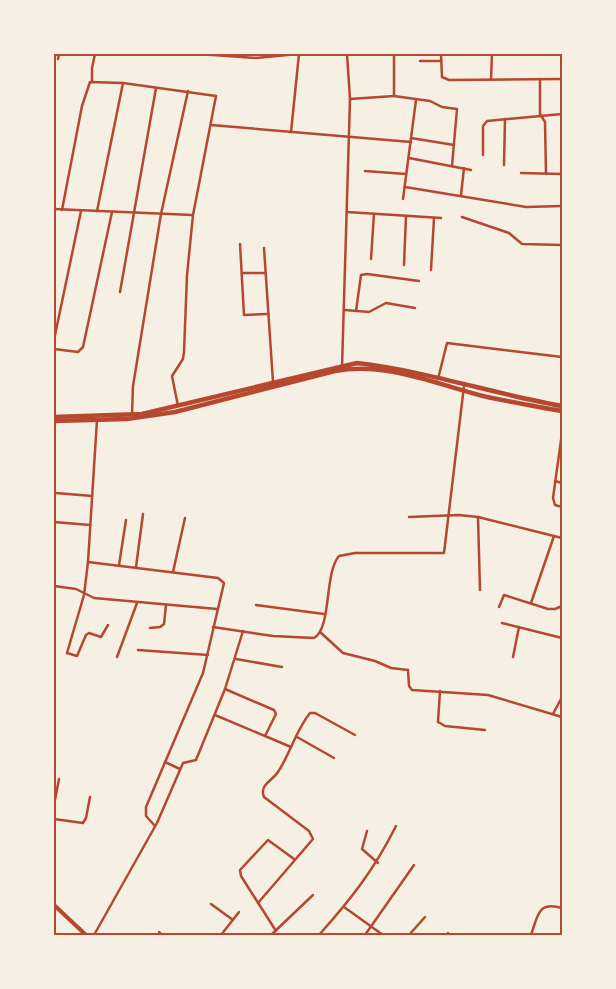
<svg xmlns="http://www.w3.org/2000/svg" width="616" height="989" font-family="'Nunito Sans',sans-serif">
<rect width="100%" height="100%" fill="#f6efe4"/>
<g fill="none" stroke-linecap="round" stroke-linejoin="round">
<!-- minor -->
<g stroke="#b5482f" stroke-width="2.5">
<polyline points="198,54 256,58 298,54"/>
<polyline points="441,54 442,77 449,80 562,79"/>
<polyline points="58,59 59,54"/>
<polyline points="420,61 441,61"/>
<polyline points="491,79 492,54"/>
<polyline points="540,79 540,114 545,122 546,174"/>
<polyline points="92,81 92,68 95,54"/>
<polyline points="394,96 430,101 442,107 457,109 452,166"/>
<polyline points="350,99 394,96 394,54"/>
<polyline points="211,125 411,142"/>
<polyline points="291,132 299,54"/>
<polyline points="411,138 454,145"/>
<polyline points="483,155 483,126 487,121 562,114"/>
<polyline points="409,158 471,170"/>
<polyline points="504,165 505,119"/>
<polyline points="365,171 406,174"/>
<polyline points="521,173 562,174"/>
<polyline points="405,187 526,207 562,206"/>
<polyline points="461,195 464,168"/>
<polyline points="403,199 416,100"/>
<polyline points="54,209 192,215"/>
<polyline points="62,210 82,106 90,82 123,83 216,96 193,215 187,275 184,352 183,359 172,376 178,406"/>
<polyline points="97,211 123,83"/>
<polyline points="347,212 441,218"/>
<polyline points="462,217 509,233 522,244 562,245"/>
<polyline points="240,244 244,315 267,314"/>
<polyline points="264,248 273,382"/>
<polyline points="371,259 374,214"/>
<polyline points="404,265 406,216"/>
<polyline points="431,270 434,218"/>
<polyline points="242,273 265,273"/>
<polyline points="120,292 156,88"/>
<polyline points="345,310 369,312 386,303 415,308"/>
<polyline points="356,311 361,275 367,274 419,281"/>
<polyline points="54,340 81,211"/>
<polyline points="54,349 78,352 83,347 112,212"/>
<polyline points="342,367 350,99 347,54"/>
<polyline points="438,379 447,343 562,357"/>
<polyline points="132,414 133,386 161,214 188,91"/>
<polyline points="97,420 88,562 84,595 67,653 77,656 86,635 89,633 101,637 108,625"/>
<polyline points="562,433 553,498 555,505 562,507"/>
<polyline points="555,481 562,483"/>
<polyline points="56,493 92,496"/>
<polyline points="409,517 459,515 478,517 562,538"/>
<polyline points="478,517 480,590"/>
<polyline points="54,522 90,525"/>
<polyline points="88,562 218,578 224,583 203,673 146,807 146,816 155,826"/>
<polyline points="119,565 126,520"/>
<polyline points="136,567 143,514"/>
<polyline points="173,572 185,518"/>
<polyline points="54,586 76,589 94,598 217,609"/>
<polyline points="531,603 554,536"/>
<polyline points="256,605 324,614"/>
<polyline points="499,607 504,595 548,609 555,609 562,606"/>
<polyline points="502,623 562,638"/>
<path d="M213 627 273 636 314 638C332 628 324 573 339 556L355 553H444L464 386"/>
<polyline points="150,628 160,627 164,624 166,605"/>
<polyline points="320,632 343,653 375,661 391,668 408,670 409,686 412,690 488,695 562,717"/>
<polyline points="138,650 208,655"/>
<polyline points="117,657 137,603"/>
<polyline points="513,657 519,627"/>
<polyline points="236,659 282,667"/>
<polyline points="225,689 274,710 276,714 265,736"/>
<polyline points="440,691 438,722 445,726 485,730"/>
<polyline points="553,714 562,697"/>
<polyline points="215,715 291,747"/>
<polyline points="297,737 334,758"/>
<polyline points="165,762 180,769"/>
<polyline points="54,805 59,779"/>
<polyline points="54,819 83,823 86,818 90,797"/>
<polyline points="367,831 362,849 378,863"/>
<path d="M258 903 313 839 309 831 264 797C259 785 272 781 278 772 290 754 296 730 310 713H315L355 735"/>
<polyline points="211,904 233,920"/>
<polyline points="344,907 383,935"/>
<polyline points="276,931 241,876 240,870 268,840 294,859"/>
<polyline points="159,932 162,935"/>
<polyline points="94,935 157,823 183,763 196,760 225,689 243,631"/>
<polyline points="221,935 239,912"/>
<polyline points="271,935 313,895"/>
<path d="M319 935C351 899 374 870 396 826"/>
<polyline points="365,935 414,865"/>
<polyline points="409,935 425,917"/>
<polyline points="447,935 448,933"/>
<path d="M531 935C538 916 537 901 562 908"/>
</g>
<!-- tertiary -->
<polyline stroke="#b5482f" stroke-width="4" points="54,905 86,935"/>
<!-- trunk -->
<g stroke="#b5482f" stroke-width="4.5">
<path d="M54 417 142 414 357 363C426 371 494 394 562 406"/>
<path d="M54 421 127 419 175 412 335 371C386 361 438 385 487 397 512 402 537 407 562 411"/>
</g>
</g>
<!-- border -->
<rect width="616" height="989" fill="none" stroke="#f6efe4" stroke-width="110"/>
<rect x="55" y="55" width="506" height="879" fill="none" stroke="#b5482f" stroke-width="2"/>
</svg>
